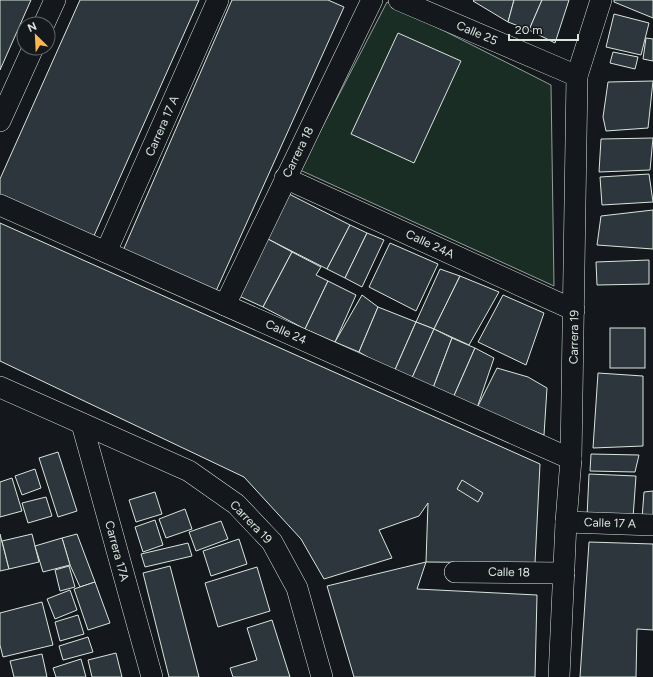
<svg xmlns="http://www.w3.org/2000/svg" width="653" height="677" font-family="Figtree,sans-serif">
<rect width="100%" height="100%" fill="#14181c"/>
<!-- green -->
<polygon fill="#1a2d24" stroke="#939e99" points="387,2 551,85 554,286 300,170"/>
<!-- building -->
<g fill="#2c363c" stroke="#d8e6dc">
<polygon points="0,0 31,0 0,70"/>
<polygon points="80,0 199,0 93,238 0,198 0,179"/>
<polygon points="232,0 328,0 344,7 216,291 122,253"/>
<polygon points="474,0 514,0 508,22 473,1"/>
<polygon points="514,0 542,0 529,30 508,22"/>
<polygon points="542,0 569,0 555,43 529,30"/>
<polygon points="614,0 653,0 653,18 614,2"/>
<polygon points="614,14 649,23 641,55 606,47"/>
<polygon points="398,33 461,61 414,163 351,134"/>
<polygon points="646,38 653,39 653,61 643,59"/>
<polygon points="613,52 638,57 635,69 610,63"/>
<polygon points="653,81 648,128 606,131 603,117 608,82"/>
<polygon points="653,138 650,170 599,172 601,139"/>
<polygon points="649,174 653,202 602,205 600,177"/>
<polygon points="289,194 350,225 327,269 266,238"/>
<polygon points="653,210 653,249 597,245 601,216"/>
<polygon points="0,223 540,464 535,563 426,562 428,503 419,516 379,530 392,558 324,579 301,539 244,477 0,361"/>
<polygon points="350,225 367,233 345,278 327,269"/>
<polygon points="367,233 384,240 362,287 345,278"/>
<polygon points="266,238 292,252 263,307 239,296"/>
<polygon points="390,243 438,264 416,311 369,287"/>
<polygon points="292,252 321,267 316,275 328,281 305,329 263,307"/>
<polygon points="649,260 649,284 597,285 596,262"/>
<polygon points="440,269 460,276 434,329 416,322"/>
<polygon points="460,276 499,292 469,345 434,329"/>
<polygon points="328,281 356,295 335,342 305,329"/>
<polygon points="362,295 378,307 359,352 335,342"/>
<polygon points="503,295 544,313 526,365 478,342"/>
<polygon points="378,307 416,322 394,372 359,352"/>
<polygon points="416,322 434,329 411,380 394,372"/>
<rect x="610" y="328" width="35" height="40"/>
<polygon points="434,329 452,338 433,388 411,380"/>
<polygon points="452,338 475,348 453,398 433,388"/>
<polygon points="475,348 494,358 477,408 453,398"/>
<polygon points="497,368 528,377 547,388 544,435 477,408"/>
<polygon points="598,373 643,376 643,446 593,448"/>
<polygon points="58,452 77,511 58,517 39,458"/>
<polygon points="591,454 639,455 635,472 590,471"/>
<polygon points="35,469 41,488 22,495 15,476"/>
<polygon points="589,474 636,476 633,518 587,517"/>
<polygon points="12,478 22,511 0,517 0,482"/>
<polygon points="462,480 483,493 478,502 457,489"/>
<polygon points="653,491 653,519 642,519 644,492"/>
<polygon points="155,492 162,514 136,522 129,500"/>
<polygon points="46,497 52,516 28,523 22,503"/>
<polygon points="185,509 192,529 166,538 159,519"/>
<polygon points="155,520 163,545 143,552 135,527"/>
<polygon points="221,521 228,539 196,551 189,532"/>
<polygon points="0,534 9,569 0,571"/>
<polygon points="32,534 39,562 9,569 2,541"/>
<polygon points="77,534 95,582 80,587 70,565 62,538"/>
<polygon points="62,538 70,565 43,572 35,546"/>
<polygon points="239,539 247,564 211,576 203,551"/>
<polygon points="589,542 653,544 653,630 637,629 636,677 580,677"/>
<polygon points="188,543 192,556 145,567 141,554"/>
<polygon points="426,562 417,589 537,595 535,677 354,677 327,586"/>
<polygon points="69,566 75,587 60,591 55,570"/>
<polygon points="170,566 199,677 169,677 143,573"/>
<polygon points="257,567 270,611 218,627 205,583"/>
<polygon points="95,582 110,623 88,630 74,589"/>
<polygon points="70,590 77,610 55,619 47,599"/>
<polygon points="42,602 53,645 3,657 0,645 0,613"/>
<polygon points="78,615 84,634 60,641 55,622"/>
<polygon points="272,620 290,677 233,677 230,668 257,660 247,628"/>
<polygon points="88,637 93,652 63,660 59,646"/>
<polygon points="116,653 122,677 92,677 88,660"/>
<polygon points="42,654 47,677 14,677 10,661"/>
<polygon points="81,659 86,677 56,677 53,668"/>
</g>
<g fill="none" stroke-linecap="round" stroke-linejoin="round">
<defs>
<g id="street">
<polyline points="399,0 577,76"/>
<polyline points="44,24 55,0"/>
<polyline points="0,121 33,48"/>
<polyline points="285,178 574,310"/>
<polyline points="0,205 571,459"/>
<polyline points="106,252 218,0"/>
<polyline points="225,305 372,0"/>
<polyline points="0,387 189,471 236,504 272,542 297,588 322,677"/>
<polyline points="82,424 152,677"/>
<polyline points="566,522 653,525"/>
<polyline points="455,572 564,573"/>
<polyline points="559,677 566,522 571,459 577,76 601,0"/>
</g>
</defs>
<!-- street casing -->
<use href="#street" stroke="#d8e6dc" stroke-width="22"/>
<!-- street -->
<use href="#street" stroke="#14181c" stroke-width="21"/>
</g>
<g text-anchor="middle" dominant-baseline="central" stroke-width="3" stroke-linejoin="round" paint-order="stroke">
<!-- street labels -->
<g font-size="12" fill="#d8e6dc" stroke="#14181c">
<text transform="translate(477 33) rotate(23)">Calle 25</text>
<text transform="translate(162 126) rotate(-66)">Carrera 17 A</text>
<text transform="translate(298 152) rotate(-64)">Carrera 18</text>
<text transform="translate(430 244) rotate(25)">Calle 24A</text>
<text transform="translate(286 332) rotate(24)">Calle 24</text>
<text transform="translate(574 337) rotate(-89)">Carrera 19</text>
<text transform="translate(251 522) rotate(46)">Carrera 19</text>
<text transform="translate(610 523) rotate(2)">Calle 17 A</text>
<text transform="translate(117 551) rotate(75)">Carrera 17A</text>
<text transform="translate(509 572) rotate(1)">Calle 18</text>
</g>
</g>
<!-- north arrow -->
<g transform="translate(36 36) rotate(336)"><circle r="19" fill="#14181c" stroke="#626a69"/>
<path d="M0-3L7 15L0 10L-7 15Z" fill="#ffb74d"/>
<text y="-6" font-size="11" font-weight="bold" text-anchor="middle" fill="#d8e6dc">N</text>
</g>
<!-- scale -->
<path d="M509 34v6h69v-6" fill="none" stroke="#d8e6dc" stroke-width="2"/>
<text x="515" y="34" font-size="12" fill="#d8e6dc" stroke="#14181c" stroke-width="3" paint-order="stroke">20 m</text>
</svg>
